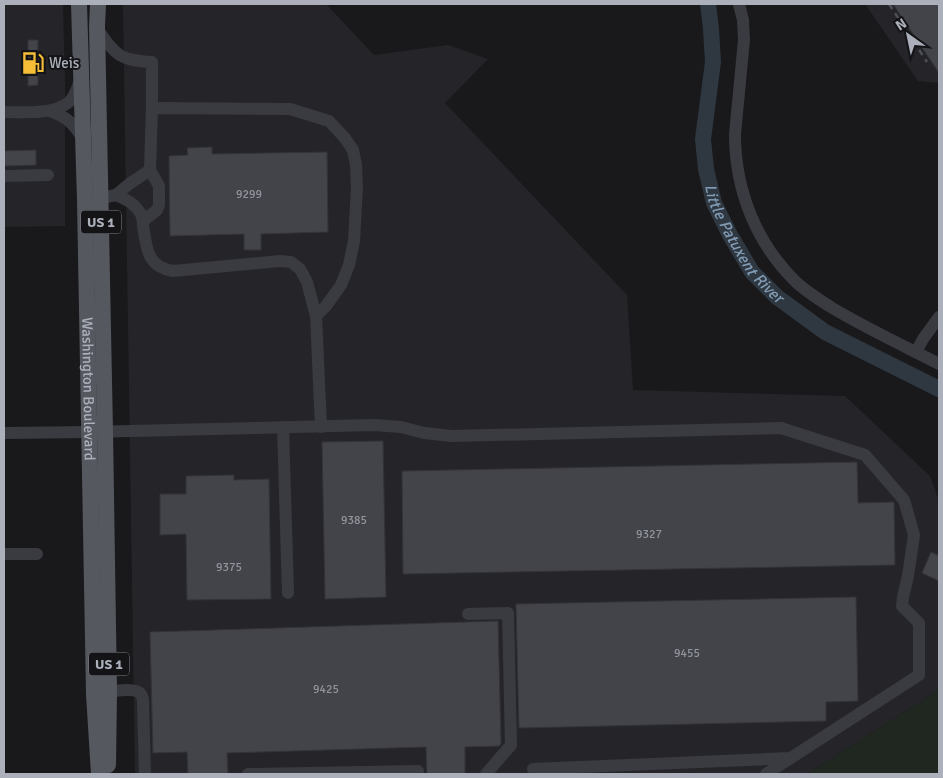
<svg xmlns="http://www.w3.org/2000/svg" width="943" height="778" font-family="Signika,sans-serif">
<rect width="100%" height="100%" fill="#19191c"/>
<!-- built -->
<g fill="#252529">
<polygon points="4,4 63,4 65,83 65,226 4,227"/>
<polygon points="123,4 326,4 374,55 448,45 488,59 445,103 627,295 633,390 845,396 930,476 939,501 939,690 807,774 135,774"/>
<polygon points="865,4 939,4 939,83 918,81"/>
</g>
<!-- green -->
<polygon fill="#1f2720" points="939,690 939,774 807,774"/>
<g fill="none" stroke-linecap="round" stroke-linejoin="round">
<!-- river -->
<path stroke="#2f3840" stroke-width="16" id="s1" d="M708 4 711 29 713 62 703 139 706 169 714 203 730 235 752 272 777 297 825 332 939 389"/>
</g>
<!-- building -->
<g fill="#434449" stroke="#333338">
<polygon points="893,4 939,4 939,73"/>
<polygon points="28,40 38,40 38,85 28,86"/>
<polygon points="212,147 212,154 327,152 328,232 261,234 261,250 244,250 244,234 170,236 169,156 188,155 187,148"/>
<polygon points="36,150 36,165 4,166 4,151"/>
<polygon points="383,441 386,597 325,599 322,442"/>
<polygon points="857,462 858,503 894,502 895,565 403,574 402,471"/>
<polygon points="234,475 234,480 269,479 271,599 187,600 186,534 160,535 160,494 186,494 186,476"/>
<polygon points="931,552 939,556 939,581 922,573"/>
<polygon points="856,597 858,701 826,702 826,721 519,728 516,604"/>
<polygon points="498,621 501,744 499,746 465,747 465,774 427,774 426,747 227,753 228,774 188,774 187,752 153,753 150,632"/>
</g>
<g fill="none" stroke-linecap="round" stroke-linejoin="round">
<!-- minor -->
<g stroke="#3a3b41" stroke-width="12">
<path d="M739 4 743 20 744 40 735 134C735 190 756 243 796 282 808 293 821 301 834 309 868 329 904 346 939 364"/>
<path d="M97 28C116 56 119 60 152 62V108"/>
<path d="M50 111C67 117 74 124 83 139"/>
<path d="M4 112C23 112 54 115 69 102 75 96 77 88 80 81"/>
<polyline points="4,176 48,175"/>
<path d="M116 195C125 199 133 202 139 211 142 215 143 220 143 226 147 248 146 266 173 271L280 261 291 262 300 269 307 282 316 316 321 427"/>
<polyline points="101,198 116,195 129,184 150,170 152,108 290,109 329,121 344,137 353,150 356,165 357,188 354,241 349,265 341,285 326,306 316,316"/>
<polyline points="143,221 157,210 159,205 159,186 150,170"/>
<polyline points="916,352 923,339 939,317"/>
<polyline points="283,427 288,593"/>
<polyline points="4,433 89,432 374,425 401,427 424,433 452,436 781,428 865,455 904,500 914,535 908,576 903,597 902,606 919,623 919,675 766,774"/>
<polyline points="4,554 37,554"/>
<polyline points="468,614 508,613 511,745 486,774"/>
<path d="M109 691C116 691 135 688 140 693 142 695 143 699 143 702L145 774"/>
<polyline points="533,769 791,758"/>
<polyline points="248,774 418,771"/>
</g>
<!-- major -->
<g stroke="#565860" stroke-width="16">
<path id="s2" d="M79 4 85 200 94 694 99 774"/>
<polyline points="98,4 97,26 105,431 109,691 108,765"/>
</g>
<!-- rail -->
<polyline stroke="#4d4f56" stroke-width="2.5" stroke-dasharray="6 5" stroke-linecap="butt" points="889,4 927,62"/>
</g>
<!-- icons -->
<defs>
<symbol id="fuel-bare" viewBox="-9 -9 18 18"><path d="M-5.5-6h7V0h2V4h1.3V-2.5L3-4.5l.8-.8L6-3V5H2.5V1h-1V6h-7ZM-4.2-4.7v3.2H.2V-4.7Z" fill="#f6be37" stroke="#141417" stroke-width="2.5" paint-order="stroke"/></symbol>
</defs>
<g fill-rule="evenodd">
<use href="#fuel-bare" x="17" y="47" width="32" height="32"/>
</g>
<g text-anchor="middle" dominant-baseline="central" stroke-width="4" stroke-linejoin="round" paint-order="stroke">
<!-- number labels -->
<g font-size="12" fill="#91959e">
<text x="249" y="194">9299</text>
<text x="354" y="520">9385</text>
<text x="649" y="534">9327</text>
<text x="229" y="567">9375</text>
<text x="687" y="653">9455</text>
<text x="326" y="689">9425</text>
</g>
<!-- shield labels -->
<g fill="#141417" stroke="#7e818a" stroke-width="1">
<rect x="81" y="210.5" width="40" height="23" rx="4"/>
<rect x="89" y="652.5" width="40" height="23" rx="4"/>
</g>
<g font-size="14" font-weight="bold" fill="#abb0bb">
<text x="101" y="222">US 1</text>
<text x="109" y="664">US 1</text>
</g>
<!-- poi labels -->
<g font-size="15" fill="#abb0bb" stroke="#141417" text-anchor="start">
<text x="49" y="63">Weis</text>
</g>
<!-- street labels -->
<g font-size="15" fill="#abb0bb" stroke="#141417">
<text stroke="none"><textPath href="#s2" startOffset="385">Washington Boulevard</textPath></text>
</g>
<!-- water labels -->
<g font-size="16" font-style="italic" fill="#829cb6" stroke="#141417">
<text stroke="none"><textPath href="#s1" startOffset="251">Little Patuxent River</textPath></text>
</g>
</g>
<!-- border -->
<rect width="943" height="778" fill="none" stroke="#abb0bb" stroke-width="10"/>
<!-- north arrow -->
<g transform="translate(908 35) rotate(327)" stroke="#141417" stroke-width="4" paint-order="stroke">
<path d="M0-4L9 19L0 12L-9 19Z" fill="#abb0bb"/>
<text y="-8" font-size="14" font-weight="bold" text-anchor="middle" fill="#abb0bb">N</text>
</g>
</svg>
